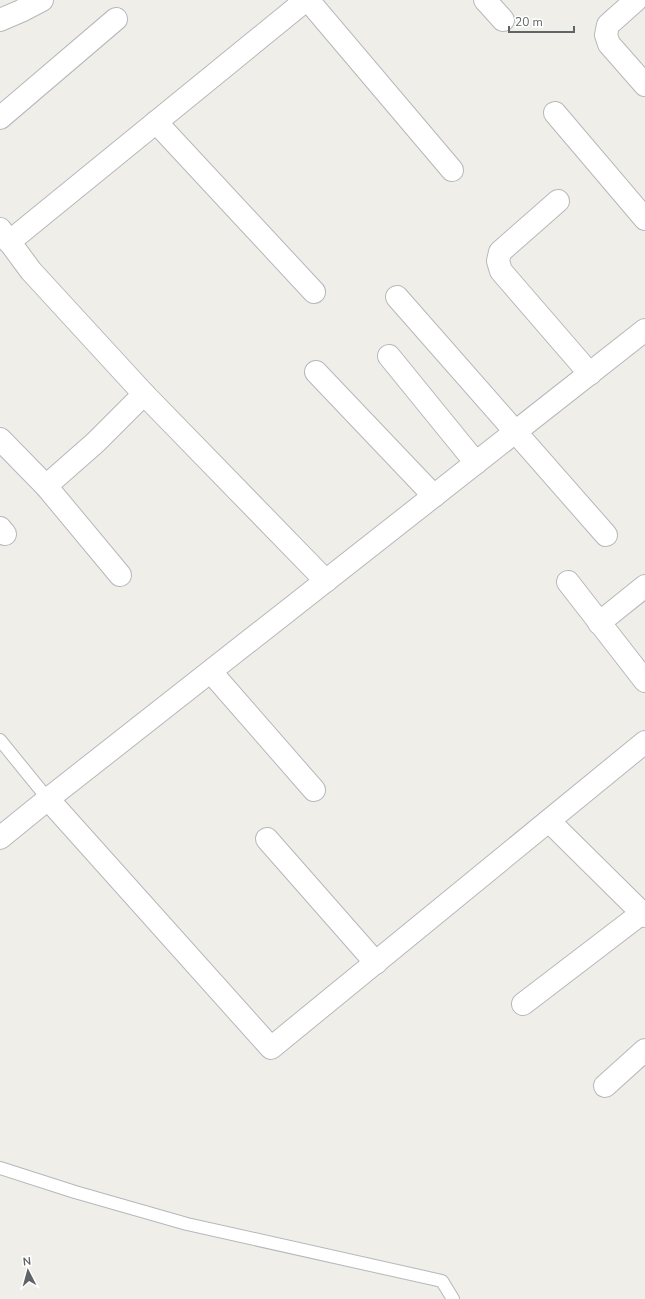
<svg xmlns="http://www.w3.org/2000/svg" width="645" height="1299" font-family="'Nunito Sans',sans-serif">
<rect width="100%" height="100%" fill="#f0eee8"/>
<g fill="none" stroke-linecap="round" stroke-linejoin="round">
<defs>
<g id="lane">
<polyline points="0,740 48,799"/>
<polyline points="0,1168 75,1192 187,1224 442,1281 453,1299"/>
</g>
<g id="street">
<polyline points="308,0 452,170"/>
<polyline points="485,0 503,20"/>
<polyline points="636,0 608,25 606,35 609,44 645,85"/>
<polyline points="0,20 21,11 42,0"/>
<polyline points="555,113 645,219"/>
<polyline points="0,118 116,19"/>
<polyline points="156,122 314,292"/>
<polyline points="558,201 500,252 498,261 501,271 590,374"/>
<polyline points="0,229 31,271 144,394 326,581"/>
<polyline points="9,242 306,0"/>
<polyline points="397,297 606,535"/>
<polyline points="389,356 476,463"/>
<polyline points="316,372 434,496"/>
<polyline points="0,439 46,486 120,575"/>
<polyline points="46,486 96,442 144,394"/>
<polyline points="0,528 5,534"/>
<polyline points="568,582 645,681"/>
<polyline points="599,623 645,586"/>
<polyline points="211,672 314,790"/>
<polyline points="48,799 271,1048 645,742"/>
<polyline points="549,821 645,916"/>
<polyline points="0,838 48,799 645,330"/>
<polyline points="267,839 376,963"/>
<polyline points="523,1004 642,913"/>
<polyline points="605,1086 645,1050"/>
</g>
</defs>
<!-- lane casing -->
<use href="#lane" stroke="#b5b8bb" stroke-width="14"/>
<!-- street casing -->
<use href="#street" stroke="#b5b8bb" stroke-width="24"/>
<!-- lane -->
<use href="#lane" stroke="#fff" stroke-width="12"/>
<!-- street -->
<use href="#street" stroke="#fff" stroke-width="22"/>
</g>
<!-- north arrow -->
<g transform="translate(28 1271) rotate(354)" stroke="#ffffff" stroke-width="3" paint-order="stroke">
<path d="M0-3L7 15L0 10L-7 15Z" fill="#5f6467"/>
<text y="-6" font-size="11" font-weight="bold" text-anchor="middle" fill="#5f6467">N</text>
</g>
<!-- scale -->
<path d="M509 26v6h65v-6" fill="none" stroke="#5f6467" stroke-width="2"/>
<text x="515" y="26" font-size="12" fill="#5f6467" stroke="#ffffff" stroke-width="3" paint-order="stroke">20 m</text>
</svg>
